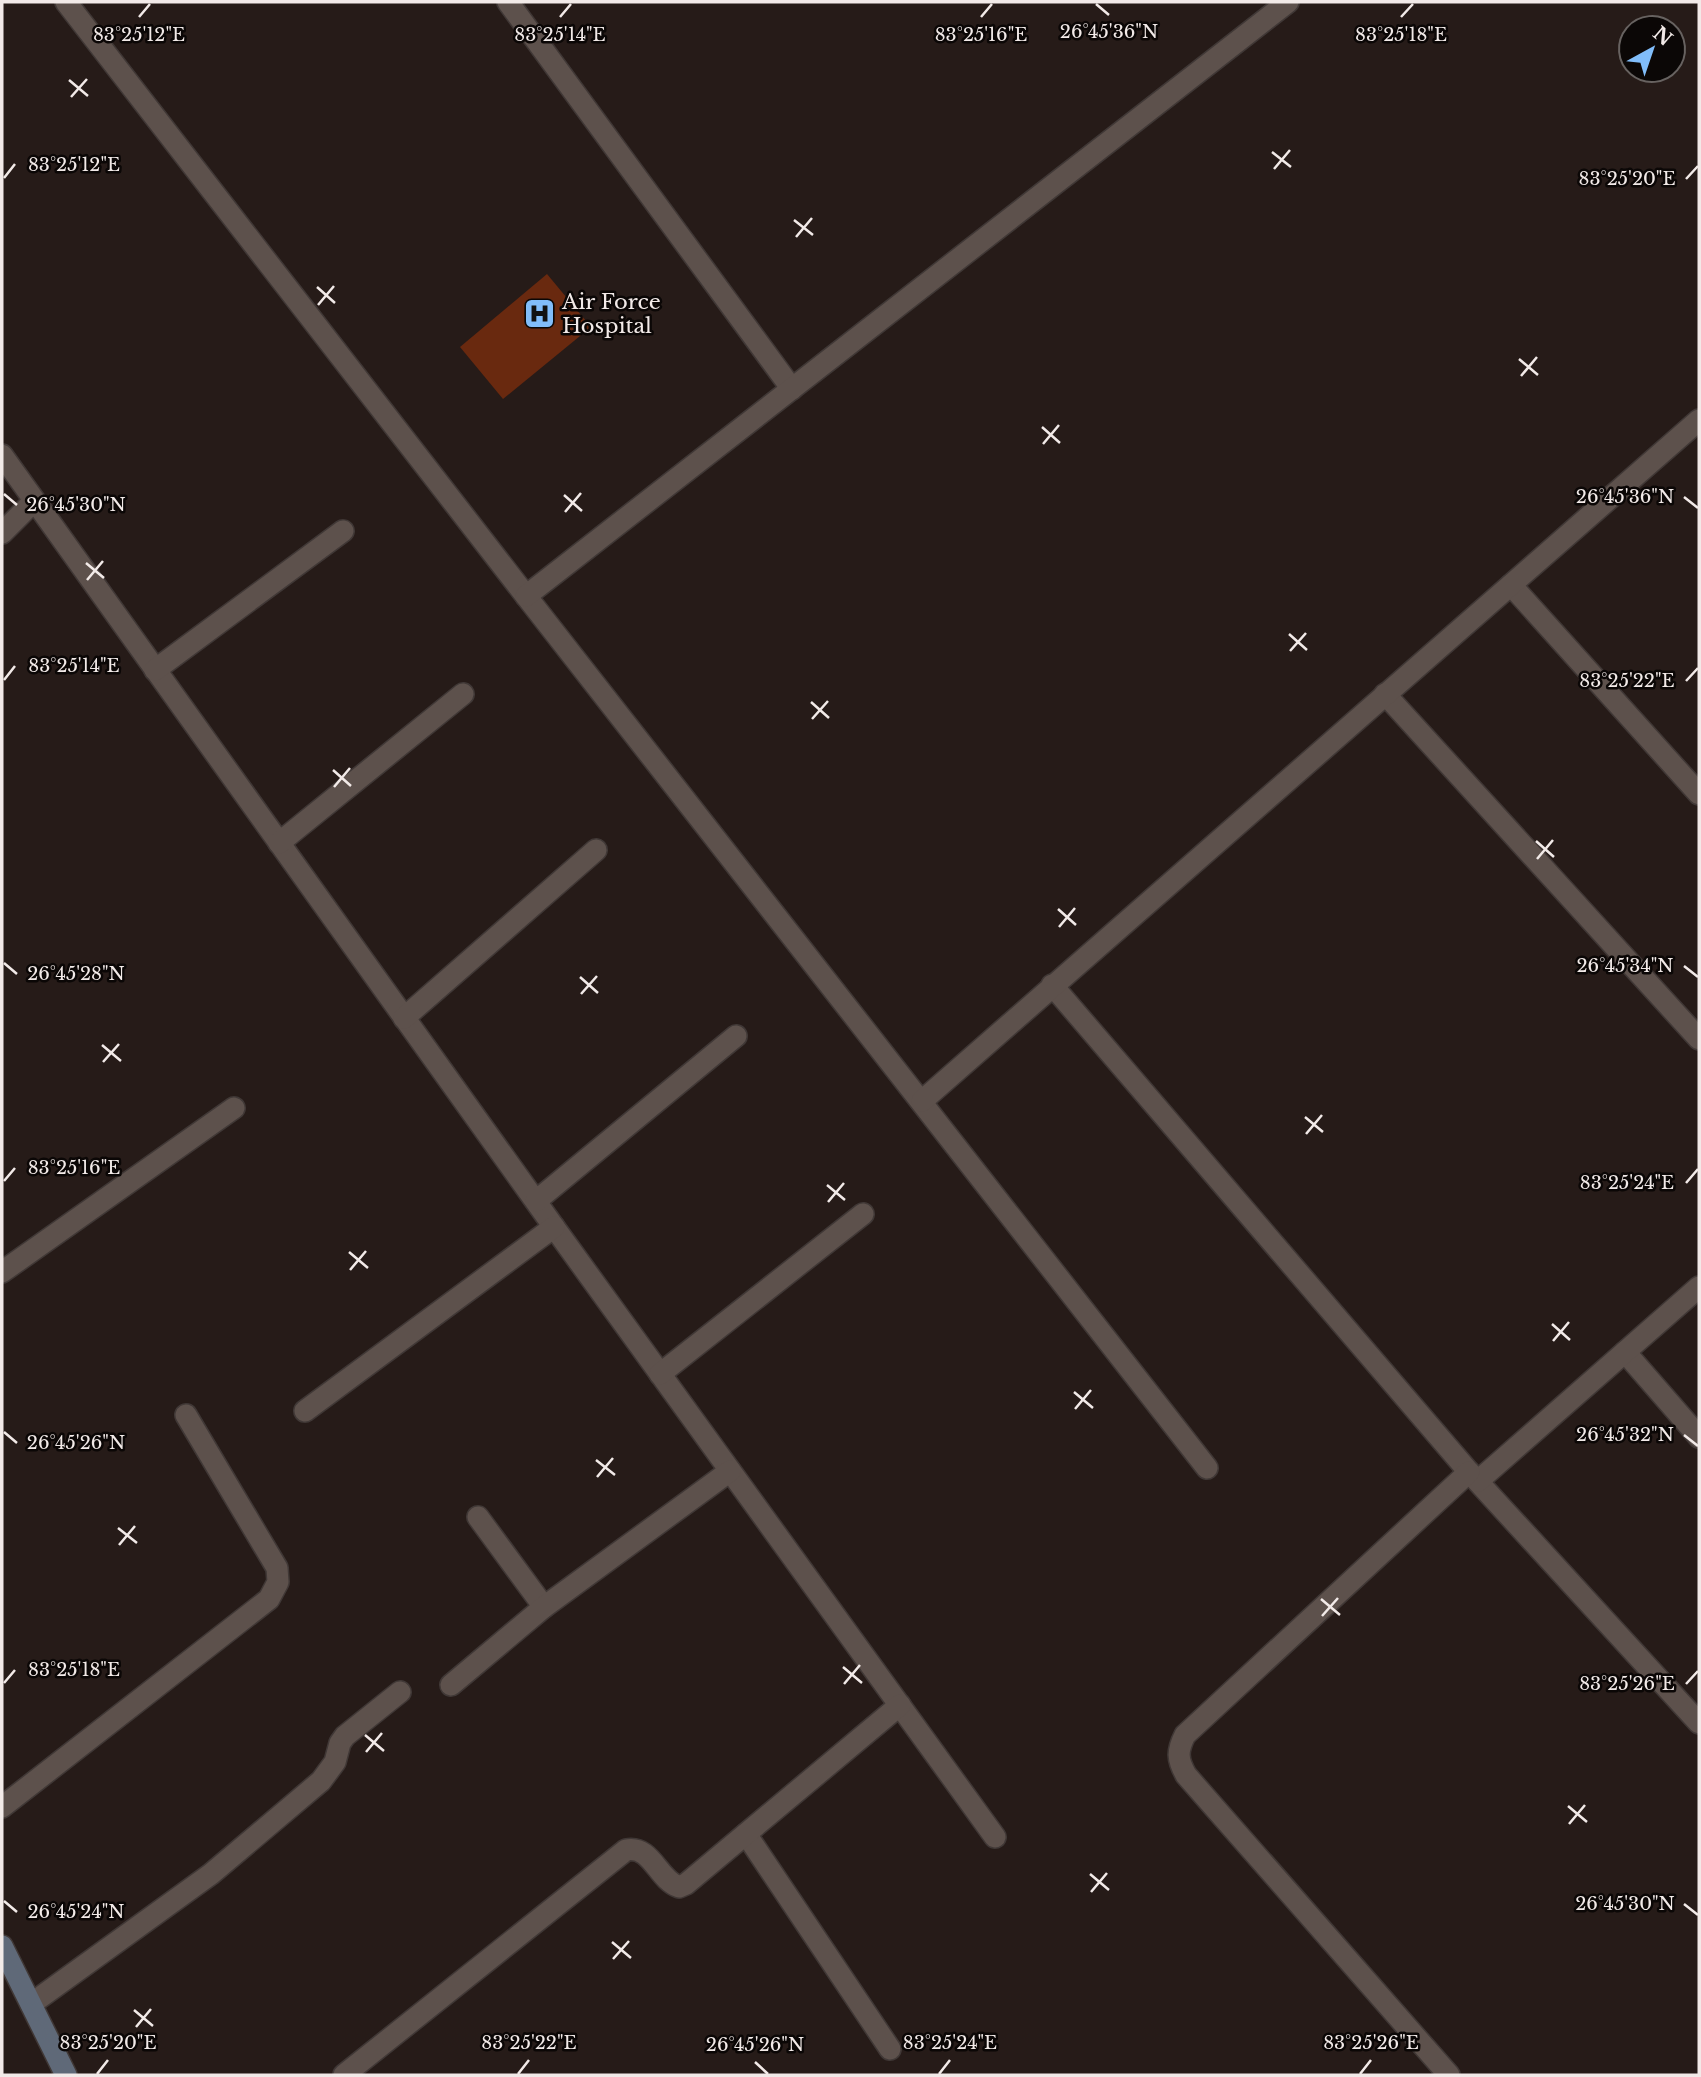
<svg xmlns="http://www.w3.org/2000/svg" width="1701" height="2077" font-family="'Libre Baskerville',serif">
<rect width="100%" height="100%" fill="#261b18"/>
<!-- building -->
<polygon fill="#69290f" points="547,274 591,327 503,399 460,347"/>
<g fill="none" stroke-linecap="round" stroke-linejoin="round">
<defs>
<g id="street">
<polyline points="66,2 526,596 1207,1468"/>
<polyline points="508,2 792,389"/>
<polyline points="2,455 554,1227 995,1837"/>
<polyline points="2,533 34,501"/>
<polyline points="1511,585 1699,794"/>
<polyline points="526,596 1288,2"/>
<polyline points="155,670 343,531"/>
<polyline points="1385,694 1699,1039"/>
<polyline points="279,843 463,694"/>
<polyline points="1052,985 1469,1472 1699,1723"/>
<polyline points="404,1018 596,850"/>
<polyline points="922,1101 1699,420"/>
<polyline points="536,1201 736,1036"/>
<polyline points="2,1272 234,1108"/>
<polyline points="1625,1352 1699,1437"/>
<polyline points="660,1374 863,1214"/>
<polyline points="305,1411 554,1227"/>
<polyline points="1478,1481 1699,1287"/>
<polyline points="478,1517 544,1607"/>
<polyline points="451,1685 544,1607 730,1471"/>
<polyline points="2,1807 269,1599 278,1582 277,1568 186,1415"/>
<polyline points="746,1834 890,2049"/>
<polyline points="31,2004 211,1874 321,1781 335,1762 340,1743 345,1736 400,1692"/>
<path d="M344 2075 626 1850C652 1845 657 1879 679 1887L686 1884 900 1705"/>
<path d="M1449 2075 1186 1775C1177 1759 1177 1751 1185 1735L1469 1472"/>
</g>
<polyline id="secondary" points="2,1946 66,2075"/>
</defs>
<!-- street casing -->
<use href="#street" stroke="#403836" stroke-width="24"/>
<!-- secondary casing -->
<use href="#secondary" stroke="#403836" stroke-width="24"/>
<!-- street -->
<use href="#street" stroke="#5d514c" stroke-width="21"/>
<!-- secondary -->
<use href="#secondary" stroke="#5f6978" stroke-width="21"/>
</g>
<!-- ticks -->
<path fill="none" stroke="#f2eae8" stroke-width="2.5" d="M1096 4 1109 15M139 17 150 4M560 17 571 4M981 17 992 4M1401 17 1413 4M69 80 88 96M71 97 87 79M1272 152 1291 167M1274 169 1290 150M4 178 15 164M1686 179 1698 166M794 220 813 235M796 237 812 218M317 287 335 303M318 305 334 286M1519 359 1538 375M1521 376 1537 357M1042 427 1060 443M1043 444 1059 425M4 494 17 505M564 495 582 511M1684 497 1698 508M565 512 581 493M86 563 104 578M87 580 103 561M1289 634 1307 650M1290 651 1306 633M4 680 15 666M1686 681 1698 668M811 702 829 718M812 719 828 701M333 770 351 786M334 787 350 768M1536 841 1554 857M1537 859 1553 840M1058 909 1076 925M1059 927 1075 908M4 963 17 974M1684 966 1698 977M580 977 598 993M581 994 597 976M102 1045 121 1061M103 1062 119 1044M1305 1117 1323 1132M1306 1134 1322 1115M4 1181 15 1168M1686 1183 1698 1169M827 1185 845 1200M828 1202 844 1183M349 1252 368 1268M350 1270 366 1251M1552 1324 1570 1340M1553 1341 1569 1322M1074 1392 1093 1408M1075 1409 1091 1390M4 1432 17 1443M1684 1435 1698 1446M596 1460 615 1475M597 1477 613 1458M118 1528 137 1543M119 1545 135 1526M1321 1599 1340 1615M1322 1616 1338 1598M843 1667 862 1683M4 1683 15 1670M844 1684 860 1665M1686 1684 1698 1671M365 1735 384 1751M366 1752 382 1733M1568 1806 1587 1822M1569 1824 1585 1805M1090 1874 1109 1890M1091 1892 1107 1873M4 1901 17 1912M1684 1904 1698 1915M612 1942 631 1958M613 1959 629 1941M134 2010 153 2026M136 2027 151 2009M755 2062 768 2074M97 2074 108 2060M518 2074 529 2060M939 2074 950 2060M1360 2074 1371 2060"/>
<!-- icons -->
<defs>
<symbol id="hospital-square" viewBox="-11 -11 22 22"><rect x="-9" y="-9" width="18" height="18" rx="4" fill="#81bdfa" stroke="#0b0706"/><path d="M-5-5h3v3.5h4V-5h3V5h-3V1.5h-4V5h-3Z" fill="#111"/></symbol>
</defs>
<g fill-rule="evenodd">
<use href="#hospital-square" x="522" y="296" width="35" height="35"/>
</g>
<g text-anchor="middle" dominant-baseline="central" stroke-width="5" stroke-linejoin="round" paint-order="stroke">
<!-- poi labels -->
<g font-size="21" fill="#f2eae8" stroke="#0b0706" text-anchor="start">
<text x="562" y="302">Air Force<tspan x="562" dy="24">Hospital</tspan></text>
</g>
</g>
<g font-size="18" text-anchor="middle" fill="#f2eae8" stroke="#0b0706" stroke-width="5" stroke-linejoin="round" paint-order="stroke">
<text x="1109" y="38">26°45'36"N</text>
<text x="139" y="41">83°25'12"E</text>
<text x="560" y="41">83°25'14"E</text>
<text x="981" y="41">83°25'16"E</text>
<text x="1401" y="41">83°25'18"E</text>
<text x="74" y="171">83°25'12"E</text>
<text x="1627" y="185">83°25'20"E</text>
<text x="1625" y="503">26°45'36"N</text>
<text x="76" y="511">26°45'30"N</text>
<text x="74" y="672">83°25'14"E</text>
<text x="1627" y="687">83°25'22"E</text>
<text x="1625" y="972">26°45'34"N</text>
<text x="76" y="980">26°45'28"N</text>
<text x="74" y="1174">83°25'16"E</text>
<text x="1627" y="1189">83°25'24"E</text>
<text x="1625" y="1441">26°45'32"N</text>
<text x="76" y="1449">26°45'26"N</text>
<text x="74" y="1676">83°25'18"E</text>
<text x="1627" y="1690">83°25'26"E</text>
<text x="1625" y="1910">26°45'30"N</text>
<text x="76" y="1918">26°45'24"N</text>
<text x="108" y="2049">83°25'20"E</text>
<text x="529" y="2049">83°25'22"E</text>
<text x="950" y="2049">83°25'24"E</text>
<text x="1371" y="2049">83°25'26"E</text>
<text x="755" y="2051">26°45'26"N</text>
</g>
<!-- border -->
<rect width="1701" height="2077" fill="none" stroke="#f2eae8" stroke-width="7"/>
<!-- north arrow -->
<g transform="translate(1652 49) rotate(40)"><circle r="33" fill="#0b0706" stroke="#676260" stroke-width="2"/>
<path d="M0-5L12 26L0 18L-12 26Z" fill="#81bdfa"/>
<text y="-10" font-size="19" font-weight="bold" text-anchor="middle" fill="#f2eae8">N</text>
</g>
</svg>
